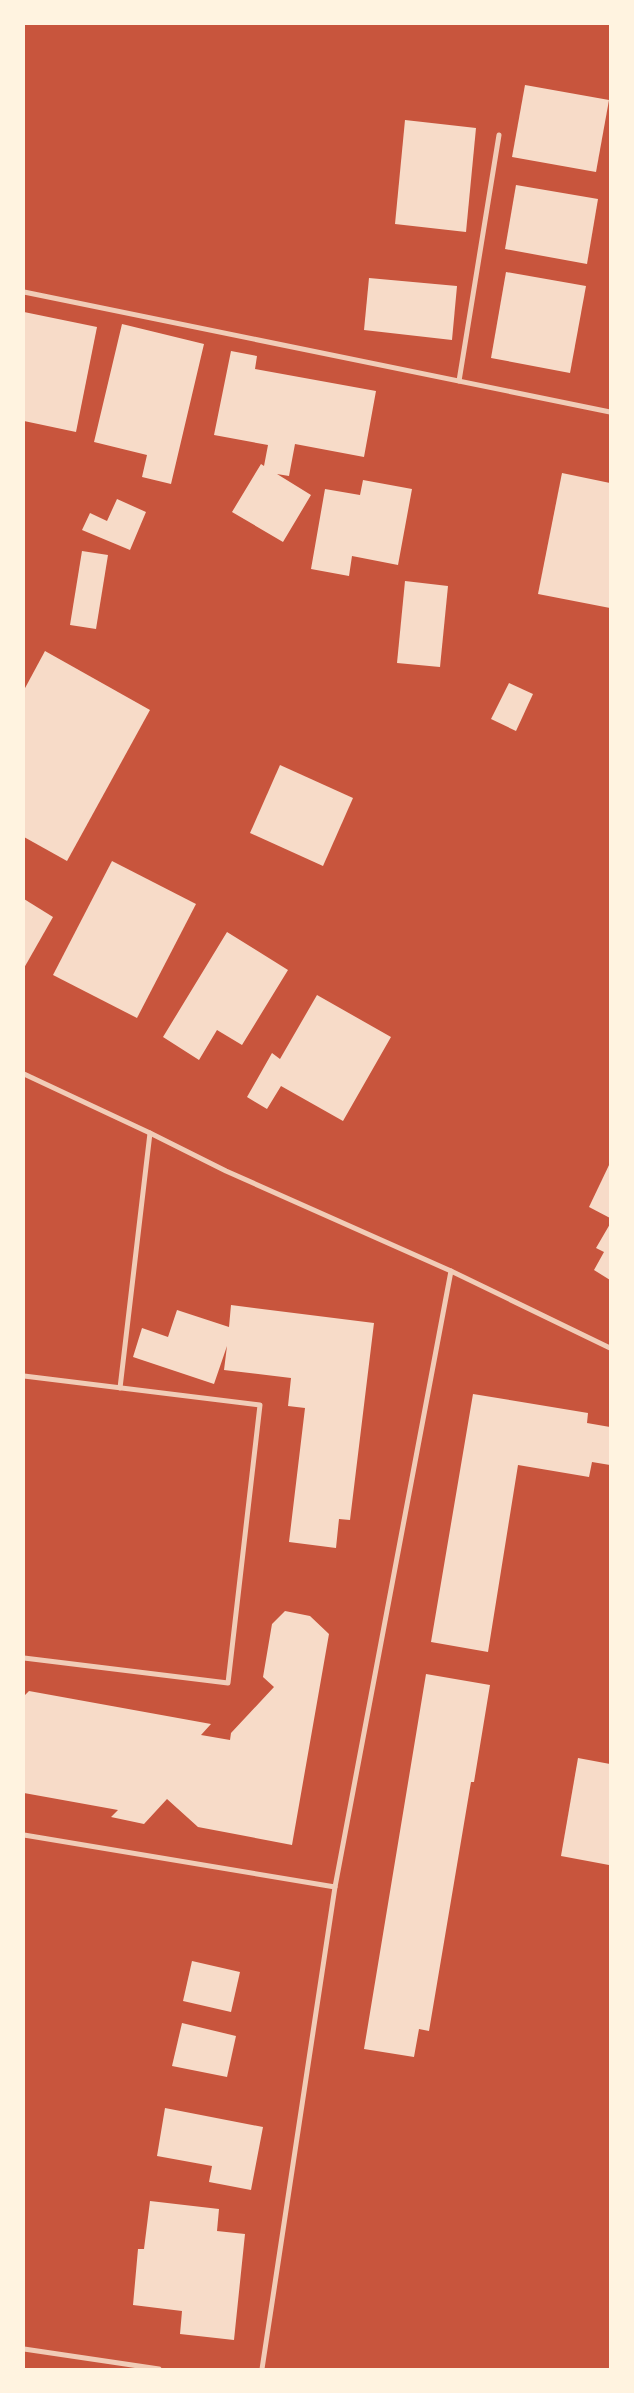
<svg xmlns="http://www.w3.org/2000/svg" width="634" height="2393" font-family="Cabin,sans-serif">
<rect width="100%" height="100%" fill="#c8553d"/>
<!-- building -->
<g fill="#f7dbc8">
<polygon points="525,85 609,100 596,172 512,157"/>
<polygon points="405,120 476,128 466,232 395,224"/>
<polygon points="516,185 598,199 587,264 505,249"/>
<polygon points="506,272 586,286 570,373 491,358"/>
<polygon points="369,278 457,286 452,340 364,330"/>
<polygon points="24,312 97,327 76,432 24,421"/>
<polygon points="122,324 204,344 171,484 142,477 147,455 94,442"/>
<polygon points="231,351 257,356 255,369 376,391 364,457 295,444 289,476 277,474 311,495 283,542 232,512 261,464 264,466 268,445 214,435"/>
<polygon points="562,473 610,483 610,608 538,594"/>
<polygon points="363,480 412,489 398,565 352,556 349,576 311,569 325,489 360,495"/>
<polygon points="117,499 146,512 130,550 82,530 90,513 107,521"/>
<polygon points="82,551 108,555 96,629 70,625"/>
<polygon points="405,581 448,586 440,667 397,663"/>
<polygon points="45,651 150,710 67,861 24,837 24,690"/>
<polygon points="509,683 533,694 516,731 491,719"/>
<polygon points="280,765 353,798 323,866 250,833"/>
<polygon points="112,861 196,904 137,1018 53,975"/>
<polygon points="24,899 53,917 24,968"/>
<polygon points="227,932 288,970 242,1045 217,1030 199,1060 163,1037"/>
<polygon points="317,995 391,1037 343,1121 281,1086 267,1109 247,1097 272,1053 280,1059"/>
<polygon points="610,1163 610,1218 589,1207"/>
<polygon points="610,1224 610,1280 594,1270 604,1252 596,1248"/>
<polygon points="231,1305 374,1323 350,1520 339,1519 336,1548 289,1542 305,1408 288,1406 291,1378 224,1370 227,1346 214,1384 133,1357 142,1328 168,1337 177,1310 229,1327"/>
<polygon points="473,1394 588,1413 587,1423 610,1427 610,1465 592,1462 589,1477 518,1465 488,1652 431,1642"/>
<polygon points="285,1611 310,1616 329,1634 292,1845 198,1827 167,1799 144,1824 111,1817 118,1810 24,1793 24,1696 29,1691 211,1724 201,1735 230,1740 231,1733 274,1687 263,1677 272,1624"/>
<polygon points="426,1674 490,1685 474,1782 471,1782 429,2031 419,2029 414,2057 364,2049"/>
<polygon points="578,1758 610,1764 609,1865 561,1856"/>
<polygon points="192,1961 240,1972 231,2012 183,2001"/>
<polygon points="182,2023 236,2036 227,2077 172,2066"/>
<polygon points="165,2108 263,2127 251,2190 209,2182 212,2166 157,2156"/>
<polygon points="150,2201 219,2209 217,2231 245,2234 234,2340 180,2334 182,2311 133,2305 138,2249 144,2249"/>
</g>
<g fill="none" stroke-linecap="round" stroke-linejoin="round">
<!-- minor -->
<g stroke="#f1ccb7" stroke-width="5">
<polyline points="24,292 610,412"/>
<polyline points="459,381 499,135"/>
<polyline points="24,1074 150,1133 226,1171 451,1271 610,1348"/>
<polyline points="24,1376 260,1405 228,1683 24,1658"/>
<polyline points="120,1388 150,1133"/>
<polyline points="24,1835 335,1887"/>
<polyline points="24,2349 159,2369"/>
<polyline points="262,2369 335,1887 451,1271"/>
</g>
</g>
<!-- border -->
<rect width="634" height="2393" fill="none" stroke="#fff3e0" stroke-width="50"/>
</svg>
